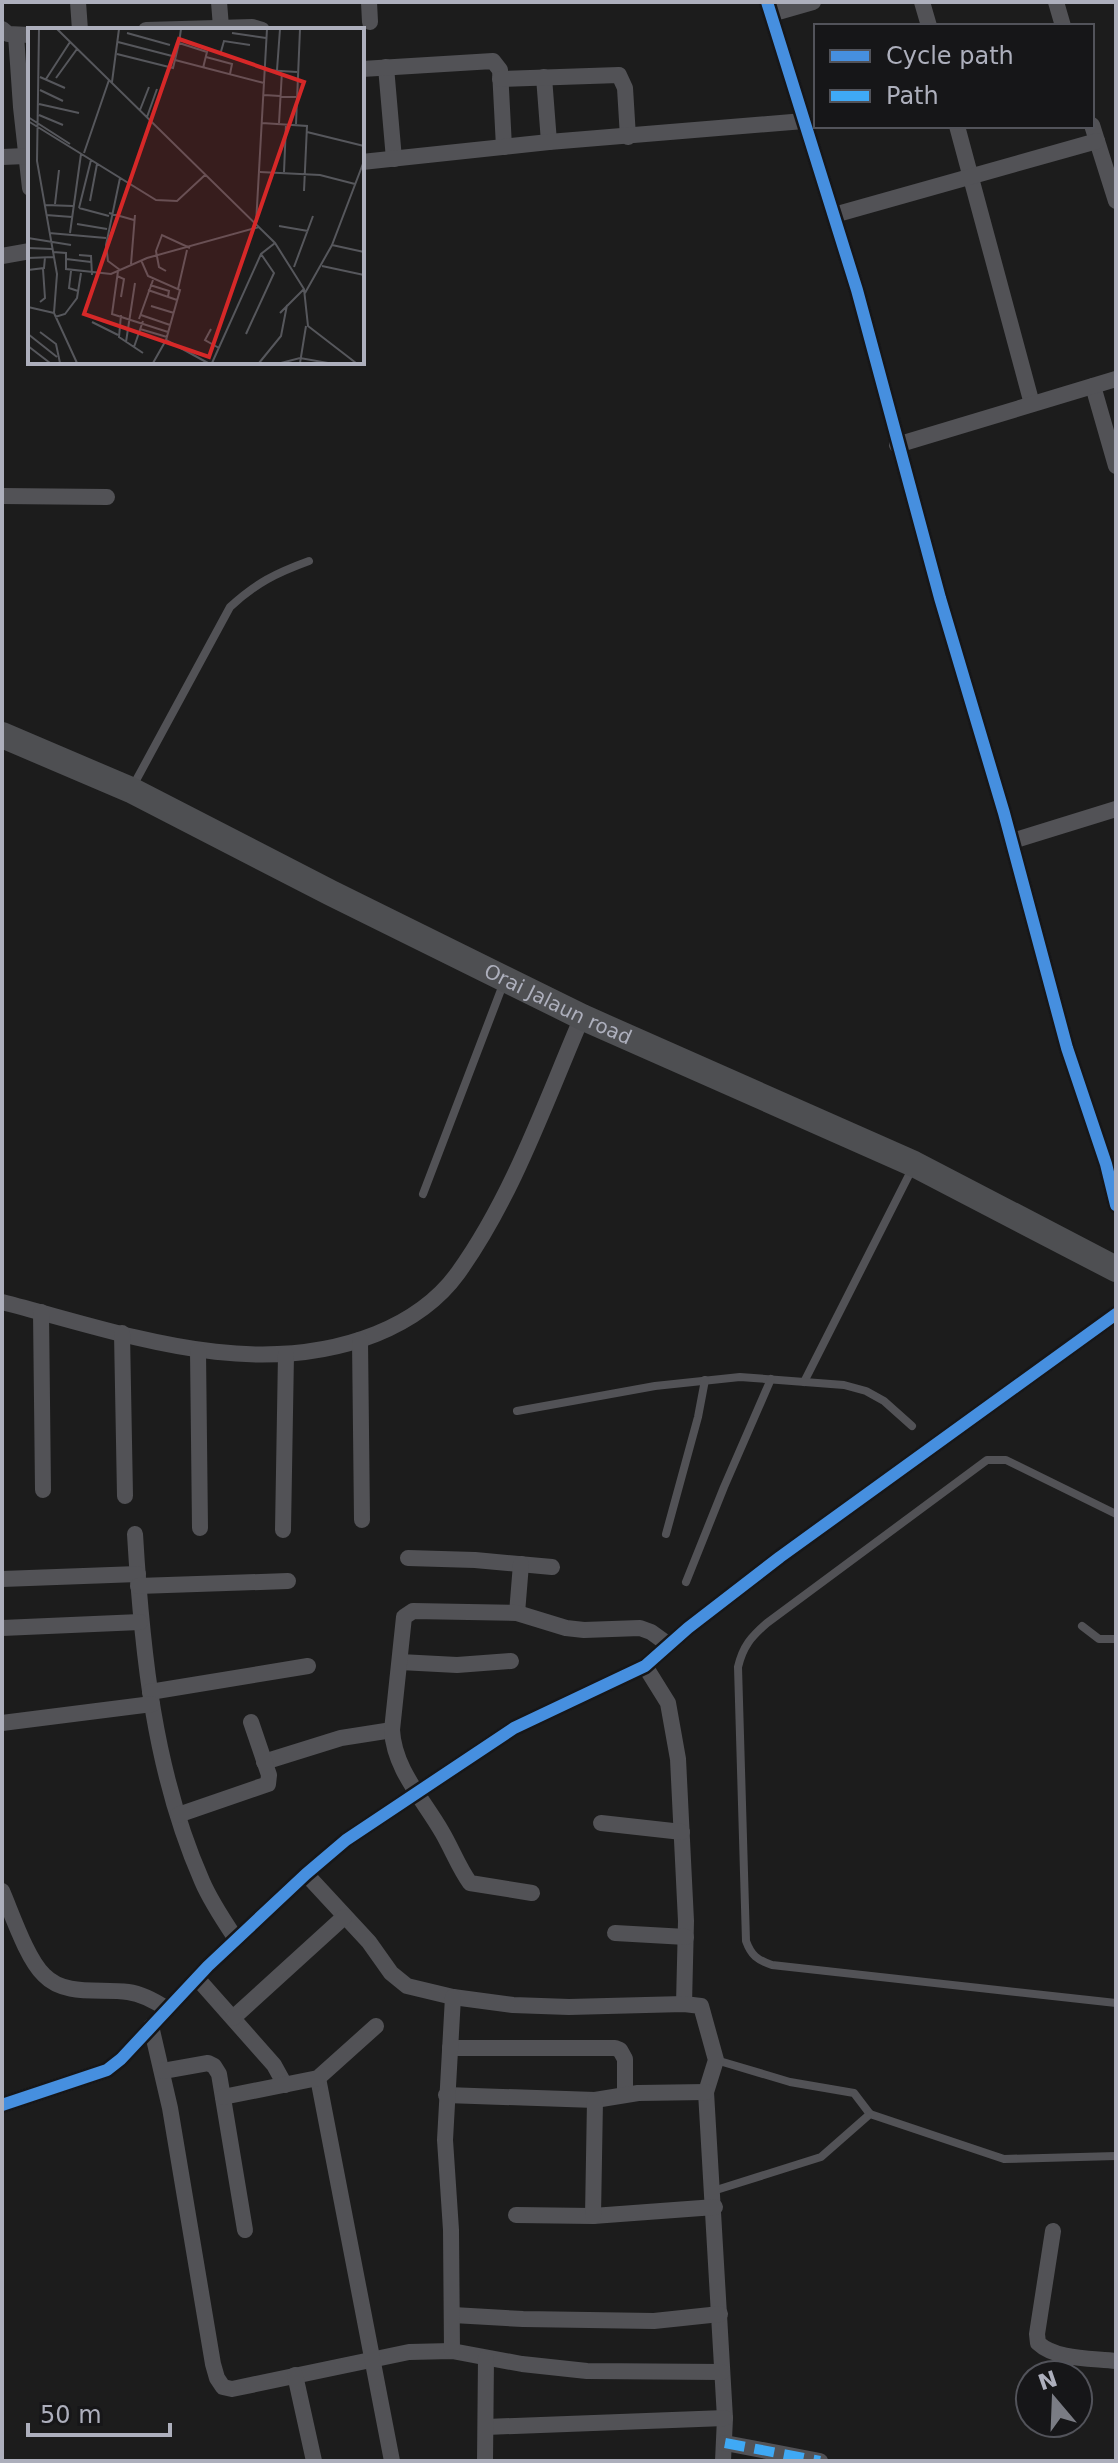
<svg xmlns="http://www.w3.org/2000/svg" width="1118" height="2463" font-family="'DejaVu Sans',sans-serif">
<rect width="100%" height="100%" fill="#1c1c1c"/>
<g fill="none" stroke-linecap="round" stroke-linejoin="round">
<!-- service -->
<g stroke="#525256" stroke-width="8">
<path d="M133 786 230 607C256 583 276 573 309 561"/>
<polyline points="423,1194 504,982"/>
<polyline points="804,1382 912,1169"/>
<polyline points="517,1411 655,1386 740,1377 844,1385 866,1391 884,1401 912,1426"/>
<path d="M1116 1514 1006 1460H987L767 1623C751 1637 743 1646 738 1667L746 1941C751 1955 757 1960 772 1965L1116 2003"/>
<polyline points="666,1534 698,1417 705,1380"/>
<polyline points="686,1582 724,1487 771,1379"/>
<polyline points="1082,1626 1099,1639 1116,1639"/>
<polyline points="716,2060 790,2082 854,2093 870,2114"/>
<polyline points="713,2191 821,2157 870,2114 1004,2159 1116,2156"/>
</g>
<!-- minor -->
<g stroke="#525256" stroke-width="16">
<polyline points="78,2 80,30"/>
<polyline points="219,2 221,27"/>
<polyline points="369,2 370,22"/>
<polyline points="767,2 857,290 940,598 1004,813 1067,1048 1106,1164 1116,1205"/>
<polyline points="922,2 929,26"/>
<polyline points="1056,2 1063,26"/>
<polyline points="771,14 813,2"/>
<polyline points="2,29 8,34 30,35"/>
<polyline points="146,30 252,27 262,30"/>
<polyline points="16,35 21,107 30,188"/>
<polyline points="386,67 394,159"/>
<polyline points="362,69 493,61 500,70 504,147"/>
<polyline points="544,77 549,142"/>
<polyline points="500,79 619,75 625,88 628,137"/>
<polyline points="1092,125 1116,201"/>
<polyline points="957,126 1032,404"/>
<polyline points="2,157 26,156"/>
<polyline points="362,162 549,142 804,121"/>
<polyline points="834,215 1097,141"/>
<polyline points="2,256 30,251"/>
<polyline points="1093,386 1116,466"/>
<polyline points="897,445 1116,379"/>
<polyline points="2,496 107,497"/>
<polyline points="1012,841 1116,809"/>
<path d="M2 1302C123 1333 253 1383 376 1334 408 1321 437 1302 458 1273 513 1196 545 1103 582 1017"/>
<polyline points="41,1312 43,1490"/>
<polyline points="122,1333 125,1496"/>
<polyline points="360,1340 362,1520"/>
<polyline points="198,1351 200,1528"/>
<polyline points="283,1530 286,1354"/>
<path d="M135 1534C142 1652 154 1772 202 1881 211 1902 224 1921 236 1939"/>
<polyline points="408,1558 475,1560 552,1567"/>
<polyline points="2,1579 138,1574"/>
<polyline points="138,1586 288,1581"/>
<polyline points="517,1613 521,1564"/>
<polyline points="2,1628 140,1622"/>
<polyline points="400,1662 457,1665 511,1661"/>
<polyline points="645,1666 668,1703 678,1759 686,1921 684,2004"/>
<polyline points="150,1692 308,1666"/>
<polyline points="2,1723 152,1704"/>
<polyline points="264,1762 341,1738 392,1730"/>
<polyline points="178,1815 268,1784 269,1775 251,1722"/>
<polyline points="601,1823 682,1832"/>
<polyline points="306,1874 369,1942 391,1973 407,1986 453,1997 513,2005 569,2007 684,2004 701,2006 716,2060 706,2092 725,2418 723,2461"/>
<path d="M2 1891C12 1914 27 1959 44 1975 65 1997 101 1988 128 1992 143 1994 155 2001 167 2009"/>
<path d="M532 1893 470 1883C459 1868 452 1849 442 1832 423 1799 394 1769 392 1730L404 1617 413 1611 517 1613 566 1628 584 1630 640 1628 651 1632 669 1645"/>
<polyline points="615,1933 686,1937"/>
<polyline points="197,1978 274,2065 285,2085"/>
<polyline points="233,2018 344,1917"/>
<polyline points="151,2026 170,2108 213,2364 217,2378 223,2387 232,2389 409,2352 452,2351 522,2364 587,2371 722,2372"/>
<polyline points="450,2048 615,2048 620,2050 625,2059 625,2094"/>
<polyline points="163,2071 208,2063 214,2066 219,2074 245,2230"/>
<polyline points="318,2078 392,2461"/>
<polyline points="446,2095 595,2100 638,2093 706,2092"/>
<polyline points="223,2097 318,2078 376,2026"/>
<polyline points="2,2105 107,2070 121,2059 208,1966 306,1874 346,1840 514,1728 645,1666 688,1628 780,1557 1116,1314"/>
<polyline points="516,2215 593,2216 715,2207"/>
<polyline points="593,2216 595,2100"/>
<path d="M1053 2231 1037 2334 1038 2343C1056 2360 1093 2358 1116 2361"/>
<polyline points="453,2315 523,2319 654,2321 720,2314"/>
<polyline points="452,2351 451,2230 445,2140 453,1997"/>
<polyline points="295,2375 314,2461"/>
<polyline points="486,2427 725,2418"/>
<polyline points="725,2443 820,2461"/>
<polyline points="485,2461 486,2358"/>
</g>
<!-- primary -->
<path stroke="#4e4f52" stroke-width="26" id="s1" d="M2 735 131 790 331 893 582 1017 914 1164 1116 1269"/>
<!-- quiet -->
<polyline stroke="#3fa9f5" stroke-width="10" stroke-dasharray="20 10" stroke-linecap="butt" points="725,2443 820,2461"/>
<defs>
<g id="cycleway">
<polyline points="767,2 857,290 940,598 1004,813 1067,1048 1106,1164 1116,1205"/>
<polyline points="2,2105 107,2070 121,2059 208,1966 306,1874 346,1840 514,1728 645,1666 688,1628 780,1557 1116,1314"/>
</g>
</defs>
<!-- cycleway casing -->
<use href="#cycleway" stroke="#161618" stroke-width="17"/>
<!-- cycleway -->
<use href="#cycleway" stroke="#468fdf" stroke-width="12"/>
</g>
<g text-anchor="middle" dominant-baseline="central" stroke-width="6" stroke-linejoin="round" paint-order="stroke">
<!-- street labels -->
<g font-size="20" fill="#adafbc" stroke="#161618">
<text stroke="none"><textPath href="#s1" startOffset="618">Orai Jalaun road</textPath></text>
</g>
</g>
<!-- overview -->
<g transform="translate(28 28)">
<rect width="336" height="336" fill="#1c1c1c"/>
<path fill="none" stroke="#56575c" stroke-width="2" d="M11 1 9 133 29 246 26 285 49 335M29 1 247 215 276 261 280 298 328 335M153 1 151 15 179 24 175 40M99 5 142 17M204 5 238 10M90 14 148 29M89 26 145 40 151 15M192 27 196 13 222 17M178 29 204 36 202 46M147 32 236 55M237 42 269 44M249 42 252 1M12 49 37 60M28 50 49 21M18 51 42 14M84 54 91 1M12 62 35 73M236 67 268 69M11 76 51 85M112 82 121 59M11 87 35 97M0 89 42 116M119 89 129 61M0 93 128 172 149 173 177 147M234 95 279 98 276 163M251 95 254 43M268 96 272 1M279 104 336 118M56 125 81 52M232 144 292 147 327 156M256 144 258 96M92 150 78 217 80 233 92 242M62 173 69 136M27 176 31 142M17 177 45 178M51 180 63 132M51 180 81 188M81 185 106 192M18 187 44 189M49 196 79 201M228 196 239 1M251 198 280 203M21 205 78 210M42 205 53 126M0 210 43 217M304 217 336 224M0 220 24 221M25 224 38 225V241L83 246 119 230 231 199M51 227 63 228 64 247M0 230 26 229M38 231 63 234M113 232 120 248 152 262 138 312 125 335M103 236 107 187M294 238 336 247M266 239 285 188M0 242 16 240 17 229M43 243 41 260 50 263M90 243 84 286 140 304M138 243 131 239 128 223 134 207 162 220M89 248 96 251 93 269M122 257 141 263 140 269M150 261 159 222M120 262 149 272M277 265 304 217 336 133M12 274 17 270 15 241M123 278 146 285M0 279 26 285M252 285 276 261M93 287 91 309 115 325M113 287 142 297M27 289 37 286 49 270 53 245M111 291 125 252M64 294 90 307M112 301 139 309M183 301 177 312 191 320M12 304 28 316 32 335M0 306 29 329M218 306 246 245 233 226M138 312 180 335M98 314 107 255M0 318 22 335M106 319 115 293M184 335 233 226 247 215M231 335 253 308 259 277M253 335 272 330 300 335M272 335 278 298"/>
<path fill="#d62828" fill-opacity="0.15" stroke="#d62828" stroke-width="4" d="M151 11 276 54 181 329 56 286Z"/>
<rect width="336" height="336" fill="none" stroke="#adafbc" stroke-width="4"/>
</g>
<!-- border -->
<rect width="1118" height="2463" fill="none" stroke="#adafbc" stroke-width="8"/>
<!-- legend -->
<rect x="814" y="24" width="280" height="104" fill="#161618" stroke="#52535a" stroke-width="2"/>
<rect x="830" y="50" width="40" height="12" fill="#468fdf" stroke="#52535a" stroke-width="2"/>
<text x="886" y="64" font-size="24" fill="#adafbc">Cycle path</text>
<rect x="830" y="90" width="40" height="12" fill="#3fa9f5" stroke="#52535a" stroke-width="2"/>
<text x="886" y="104" font-size="24" fill="#adafbc">Path</text>
<!-- north arrow -->
<g transform="translate(1054 2399) rotate(341)"><circle r="38" fill="#161618" stroke="#52535a" stroke-width="2"/>
<path d="M0-6L14 30L0 20L-14 30Z" fill="#7a7c84"/>
<text y="-12" font-size="22" font-weight="bold" text-anchor="middle" fill="#adafbc">N</text>
</g>
<!-- scale -->
<path d="M28 2423v12h142v-12" fill="none" stroke="#adafbc" stroke-width="4"/>
<text x="40" y="2423" font-size="24" fill="#adafbc" stroke="#161618" stroke-width="6" paint-order="stroke">50 m</text>
</svg>
